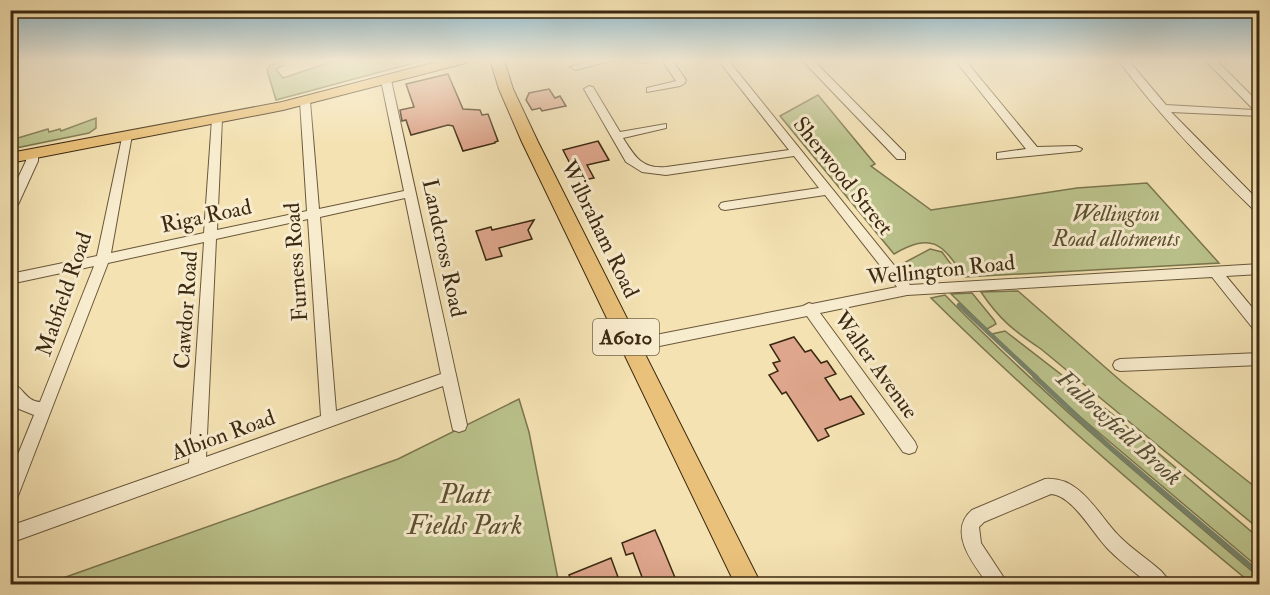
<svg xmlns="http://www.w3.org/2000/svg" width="1270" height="595" font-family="'IM FELL Double Pica',serif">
<rect width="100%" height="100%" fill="#f4e2b3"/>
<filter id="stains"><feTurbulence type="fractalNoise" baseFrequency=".00333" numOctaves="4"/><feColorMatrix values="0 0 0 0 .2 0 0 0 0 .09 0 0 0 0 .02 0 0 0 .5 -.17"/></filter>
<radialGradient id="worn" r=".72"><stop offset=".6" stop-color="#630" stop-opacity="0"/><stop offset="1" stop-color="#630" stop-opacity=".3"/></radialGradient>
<!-- green -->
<g fill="#bbc38c" stroke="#7b764e" stroke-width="1.5">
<polygon points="337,60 425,60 276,100 267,70 270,65 281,61 284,65 276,69 283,78"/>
<path d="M818 95 875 164 871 166 931 210 1077 188 1147 183 1219 263 965 277C942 245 934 231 894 254L780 116Z"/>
<polygon points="96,118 96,128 89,133 11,149 11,140 48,129 49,132 60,129 61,131"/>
<polygon points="930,249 942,252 959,275 915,276 902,264"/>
<path d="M1018 291 1122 382 1259 490V529L1041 349C1014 331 999 319 981 292Z"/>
<polygon points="972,293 994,320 996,324 987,329 951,294"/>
<path d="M945 295C1044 396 1152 486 1259 577V584H1252C1142 493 1033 399 931 298Z"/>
<polygon points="1005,331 1111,413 1259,538 1259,568 1078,415 992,334"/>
<polygon points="519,399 529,432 559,584 46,584 398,459"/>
</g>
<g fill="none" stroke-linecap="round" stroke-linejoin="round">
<!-- stream-far1 -->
<polyline stroke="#76836b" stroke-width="4.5" points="959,305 1037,378"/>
<!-- stream -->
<polyline stroke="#76836b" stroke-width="5" points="1035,377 1111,448 1260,574"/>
</g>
<!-- building -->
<g fill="#dea68c" stroke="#3b2911" stroke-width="1.5">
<polygon points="448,74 463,109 480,110 482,115 488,114 498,141 495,142 495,143 463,151 453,126 448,125 411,135 406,120 402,121 400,110 414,107 406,84"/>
<polygon points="549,89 555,98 560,96 566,106 542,111 540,108 532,110 526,100 529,93"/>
<polygon points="598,141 609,160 587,165 594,178 579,181 563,150"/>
<polygon points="534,220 528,230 532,239 499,248 502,256 486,260 476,231 491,227 492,230"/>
<polygon points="794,337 805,352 811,350 821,363 827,361 836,374 825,378 840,400 851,396 864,414 825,429 829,436 818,441 786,392 782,394 769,375 778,371 773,363 780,361 770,345"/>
<polygon points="655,530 662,546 678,585 645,585 633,553 626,555 622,543"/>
<polygon points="611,558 618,577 598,585 573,585 569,575"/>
</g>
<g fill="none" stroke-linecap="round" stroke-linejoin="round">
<defs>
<g id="minor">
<polygon points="595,60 615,60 575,70 570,67"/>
<path d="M634 60H653C649 64 638 64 634 60Z"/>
<polygon points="662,60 672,60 686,80 685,83 680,86 647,92 647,88 676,81"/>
<path d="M718 60H728L910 285 1260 264V274L1226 276 1260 317V332L1255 331 1212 277 907 295 820 313 915 442 917 447 915 452 909 454 903 452 807 316 630 352 625 350 623 346 625 342 630 340 803 306 809 303 812 304 897 287 825 195 725 210 721 209 719 206 721 203 725 202 819 188 794 156 666 175 642 172 626 162 584 89 589 86 593 87 620 132 666 124V128L623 138C635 157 642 169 666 167L789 150Z"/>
<polygon points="802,60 813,60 905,153 905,159 897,159"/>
<polygon points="955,60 965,60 1037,147 1076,146 1082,149 1080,151 997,159 997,153 1026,149"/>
<path d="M1118 60H1128L1166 105 1254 110 1205 60H1216L1260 104V116L1171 112 1260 202V213L1256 212C1206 164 1159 115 1118 60Z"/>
<path d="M386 77 391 80C416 195 442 310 467 425L465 430 459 432 453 430 443 386 10 543V526L189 463 204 242 108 263 18 496 16 502 10 504V474L34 415 19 409 10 399V382C23 386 25 401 40 402L94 266 10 284V274L97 256 123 133 127 132 132 135 111 253 204 233 212 119 217 116 222 119 217 230 307 211 300 101 305 98 310 101 319 209 404 191 381 80ZM405 198 441 374 336 411 320 217ZM308 219 321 416 206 457 216 239Z"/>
<polygon points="32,151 38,155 38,161 16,209 10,213 10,195 26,161 26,155"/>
<polygon points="1260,353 1260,365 1120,371 1115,369 1113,365 1115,361 1120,359"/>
<path d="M1045 479C1082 476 1098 516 1121 538 1133 550 1148 559 1161 571L1167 578 1170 584H1149C1136 573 1122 563 1110 551 1094 536 1073 495 1051 494L984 522 979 527 981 543 1008 584H988C973 564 947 531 972 510Z"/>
</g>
<g id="highway">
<polygon points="444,60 468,60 466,63 283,110 10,163 10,153 282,102"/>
<polygon points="490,60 504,60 513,89 538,142 761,584 735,584 522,142 499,89"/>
</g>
</defs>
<!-- minor casing -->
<use href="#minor" stroke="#69573a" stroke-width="2"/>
<!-- highway casing -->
<use href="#highway" stroke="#3b2911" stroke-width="2"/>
<!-- minor -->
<use href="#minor" fill="#f8ecce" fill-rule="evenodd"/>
<!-- highway -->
<use href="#highway" fill="#eac17a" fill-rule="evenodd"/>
</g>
<!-- sky -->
<linearGradient id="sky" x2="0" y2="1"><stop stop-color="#8ab8ce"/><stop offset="0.42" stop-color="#faf2dd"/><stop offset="1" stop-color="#faf2dd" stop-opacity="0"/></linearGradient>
<rect width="1270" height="143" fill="url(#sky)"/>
<g text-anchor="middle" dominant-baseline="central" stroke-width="6" stroke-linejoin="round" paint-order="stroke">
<!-- shield labels -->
<rect fill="#f8ecce" stroke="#74644a" stroke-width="1.5" x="593" y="319" width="66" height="36" rx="4.5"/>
<g font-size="21" font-weight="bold" fill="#3b2911">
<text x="626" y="337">A6010</text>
</g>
<!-- street labels -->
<g font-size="22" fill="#3b2911" stroke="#f8ecce">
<text transform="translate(843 176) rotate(51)">Sherwood Street</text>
<text transform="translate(206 216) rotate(-12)">Riga Road</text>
<text transform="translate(600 229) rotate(64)">Wilbraham Road</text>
<text transform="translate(444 248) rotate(78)">Landcross Road</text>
<text transform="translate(296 262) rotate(-94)">Furness Road</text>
<text transform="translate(941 270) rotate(-6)">Wellington Road</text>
<text transform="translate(64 294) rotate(-71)">Mabfield Road</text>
<text transform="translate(186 310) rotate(-86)">Cawdor Road</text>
<text transform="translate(876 365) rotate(54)">Waller Avenue</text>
<text transform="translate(223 435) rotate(-20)">Albion Road</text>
</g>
<!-- park labels -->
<g font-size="22" font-style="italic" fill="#5b5030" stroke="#f8ecce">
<text x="1116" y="214">Wellington<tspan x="1116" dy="25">Road allotments</tspan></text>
</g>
<!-- water labels -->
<g font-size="24" font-style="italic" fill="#544e36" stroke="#f8ecce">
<text transform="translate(1119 428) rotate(42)">Fallowfield Brook</text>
</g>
<!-- near-park labels -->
<g font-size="27" font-style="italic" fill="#5b5030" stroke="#f8ecce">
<text x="465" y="494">Platt<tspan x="465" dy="31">Fields Park</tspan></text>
</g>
</g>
<!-- margin -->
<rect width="1270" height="595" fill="none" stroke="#f4e2b3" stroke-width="36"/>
<rect x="12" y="12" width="1246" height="571" fill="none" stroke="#3b2911" stroke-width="3"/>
<rect x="18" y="18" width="1234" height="559" fill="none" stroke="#3b2911" stroke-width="1.5"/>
<rect width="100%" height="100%" filter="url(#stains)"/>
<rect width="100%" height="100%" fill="url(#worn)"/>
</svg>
